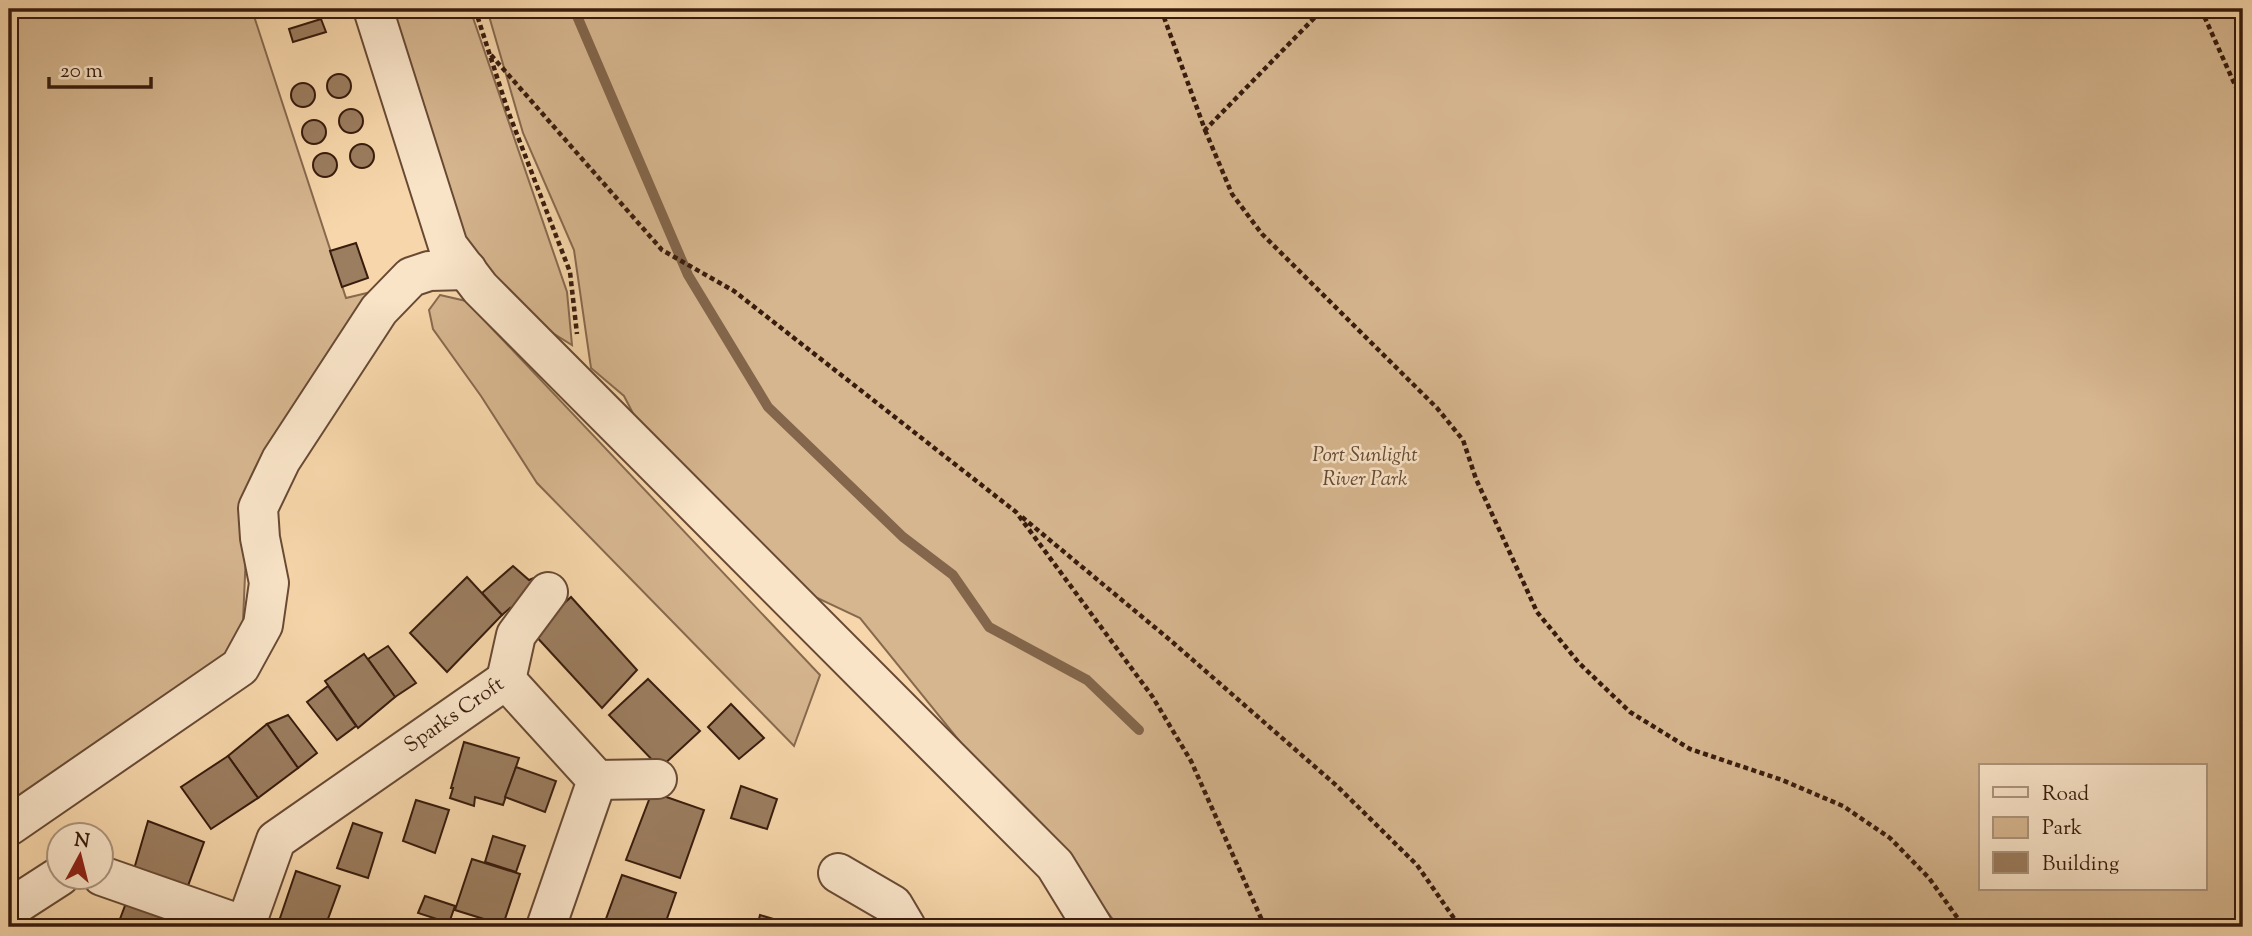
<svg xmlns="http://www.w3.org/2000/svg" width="2252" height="936" font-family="'Sorts Mill Goudy',serif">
<rect width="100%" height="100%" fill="#f6d6aa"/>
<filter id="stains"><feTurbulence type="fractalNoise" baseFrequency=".00286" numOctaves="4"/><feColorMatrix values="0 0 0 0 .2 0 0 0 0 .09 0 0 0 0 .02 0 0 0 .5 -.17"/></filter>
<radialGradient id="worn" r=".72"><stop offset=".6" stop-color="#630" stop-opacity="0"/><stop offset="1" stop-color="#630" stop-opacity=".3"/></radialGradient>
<!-- green -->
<g fill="#d6b68f" stroke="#87694e" stroke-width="2" fill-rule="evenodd">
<polygon points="9,9 254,9 252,10 346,298 371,292 248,507 242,644 9,810"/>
<polygon points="381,9 470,9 567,292 572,345 480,288"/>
<path d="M487 9H2243V927H1119L1065 858 987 775 860 618 779 580 654 454 624 396 591 368 574 250 523 133ZM1981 766H2205V889H1981Z"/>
<polygon points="440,295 466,301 820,675 794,746 537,483 481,396 433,329 429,310"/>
</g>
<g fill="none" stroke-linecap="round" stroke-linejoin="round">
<!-- stream -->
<polyline stroke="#83664b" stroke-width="10" points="574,9 688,275 768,407 903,537 953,575 989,627 1087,680 1139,730"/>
</g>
<!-- building -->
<g fill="#9b7d5f" stroke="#381c0d" stroke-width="2">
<polygon points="321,19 326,32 293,42 289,29"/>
<circle cx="339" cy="86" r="12"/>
<circle cx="303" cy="95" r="12"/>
<circle cx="351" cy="121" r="12"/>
<circle cx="314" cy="132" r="12"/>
<circle cx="362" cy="156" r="12"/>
<circle cx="325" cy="165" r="12"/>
<polygon points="356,243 368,278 342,287 330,251"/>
<polygon points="513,566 529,580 534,578 561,606 571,597 637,670 602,708 510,608 502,615 482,593"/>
<polygon points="467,577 502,615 447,672 410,633"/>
<polygon points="388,646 416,683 395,697 368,659"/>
<polygon points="364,654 395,697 358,728 325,681"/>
<polygon points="648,679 700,731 660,768 609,715"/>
<polygon points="328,686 356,726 337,740 307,702"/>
<polygon points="731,704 764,738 739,759 708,727"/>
<polygon points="288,715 317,753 298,768 267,724"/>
<polygon points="267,724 298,768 258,798 228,756"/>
<polygon points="464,742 519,758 503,805 475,797 474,806 450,798 453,788 451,788"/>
<polygon points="228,756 258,798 211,829 181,787"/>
<polygon points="516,767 556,781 545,812 505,797"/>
<polygon points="741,786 777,799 767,829 731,818"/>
<polygon points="652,792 704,810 680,878 626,860"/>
<polygon points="416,800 449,810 435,853 403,841"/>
<polygon points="148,821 204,842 185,894 132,876"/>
<polygon points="353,823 382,833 368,878 337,868"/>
<polygon points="493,836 525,846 516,872 485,862"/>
<polygon points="472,859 520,874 503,925 455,910"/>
<polygon points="296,871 340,886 325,927 298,927 279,921"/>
<polygon points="622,875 676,893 664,927 603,927"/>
<polygon points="425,896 455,906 449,923 418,913"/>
<polygon points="126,903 174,920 171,927 117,927"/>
<polygon points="760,915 800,927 757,927"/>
</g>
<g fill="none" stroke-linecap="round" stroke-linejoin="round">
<defs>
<g id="minor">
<polyline points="373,9 448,246 480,288 1055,865 1093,927"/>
<polyline points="506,680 516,635 548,592"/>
<polyline points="597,780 657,779"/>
<polyline points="9,826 240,667 263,625 269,583 260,538 258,508 281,460 379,310 411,277 429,271 467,270"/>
<polyline points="838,873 893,905 906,927"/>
<polyline points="102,876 245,926"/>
<polyline points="12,907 60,876"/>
<path id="s1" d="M245 927 276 840 506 680 597 780 546 927"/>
</g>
</defs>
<!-- minor casing -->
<use href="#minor" stroke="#684a34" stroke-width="42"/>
<!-- path -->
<g stroke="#381c0d" stroke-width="4.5" stroke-dasharray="5 3.5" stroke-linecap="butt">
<polyline points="475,9 508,111 570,272 577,334"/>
<polyline points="1161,9 1205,130 1323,9"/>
<polyline points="2201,9 2243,103"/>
<polyline points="491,55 662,250 734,291 1016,512 1152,696 1191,761 1265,927"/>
<polyline points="1205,130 1232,194 1262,234 1437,408 1463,440 1476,479 1537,612 1579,663 1630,712 1690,749 1782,780 1843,806 1890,838 1929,878 1964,927"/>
<polyline points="1022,517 1170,640 1337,786 1417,865 1460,927"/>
</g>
<!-- minor -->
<use href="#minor" stroke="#f9e4c8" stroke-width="38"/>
</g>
<g text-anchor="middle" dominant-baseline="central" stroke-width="5" stroke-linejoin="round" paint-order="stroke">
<!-- park labels -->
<g font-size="21" font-style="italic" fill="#674a34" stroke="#f9e4c8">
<text x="1365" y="456">Port Sunlight<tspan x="1365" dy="24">River Park</tspan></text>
</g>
<!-- street labels -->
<g font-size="21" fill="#381c0d" stroke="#f9e4c8">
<text stroke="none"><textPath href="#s1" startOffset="310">Sparks Croft</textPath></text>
</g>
</g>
<!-- margin -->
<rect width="2252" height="936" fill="none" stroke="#f6d6aa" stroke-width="35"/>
<rect x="10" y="10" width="2231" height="915" fill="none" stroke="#381c0d" stroke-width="3.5"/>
<rect x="18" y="18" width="2217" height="901" fill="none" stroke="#381c0d" stroke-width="2"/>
<!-- legend -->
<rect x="1979" y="764" width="228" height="126" fill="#f9e4c8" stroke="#ac947d" stroke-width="2"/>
<rect x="1993" y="787" width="35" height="10" fill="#f9e4c8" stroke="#ac947d" stroke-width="2"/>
<text x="2042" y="800" font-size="21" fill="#381c0d">Road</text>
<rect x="1993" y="817" width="35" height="21" fill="#d6b68f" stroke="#ac947d" stroke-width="2"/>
<text x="2042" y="834" font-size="21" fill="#381c0d">Park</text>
<rect x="1993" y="852" width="35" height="21" fill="#9b7d5f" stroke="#ac947d" stroke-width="2"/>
<text x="2042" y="870" font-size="21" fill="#381c0d">Building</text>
<!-- north arrow -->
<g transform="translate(80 856) rotate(7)"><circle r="33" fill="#f9e4c8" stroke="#ac947d" stroke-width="2"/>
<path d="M0-5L12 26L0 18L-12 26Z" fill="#8f2418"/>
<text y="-10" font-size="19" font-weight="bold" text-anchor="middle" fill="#381c0d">N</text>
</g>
<!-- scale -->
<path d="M49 77v10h102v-10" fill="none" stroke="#381c0d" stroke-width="3.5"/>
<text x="60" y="77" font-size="21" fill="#381c0d" stroke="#f9e4c8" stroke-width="5" paint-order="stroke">20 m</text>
<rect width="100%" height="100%" filter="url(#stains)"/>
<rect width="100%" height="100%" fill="url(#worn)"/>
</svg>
